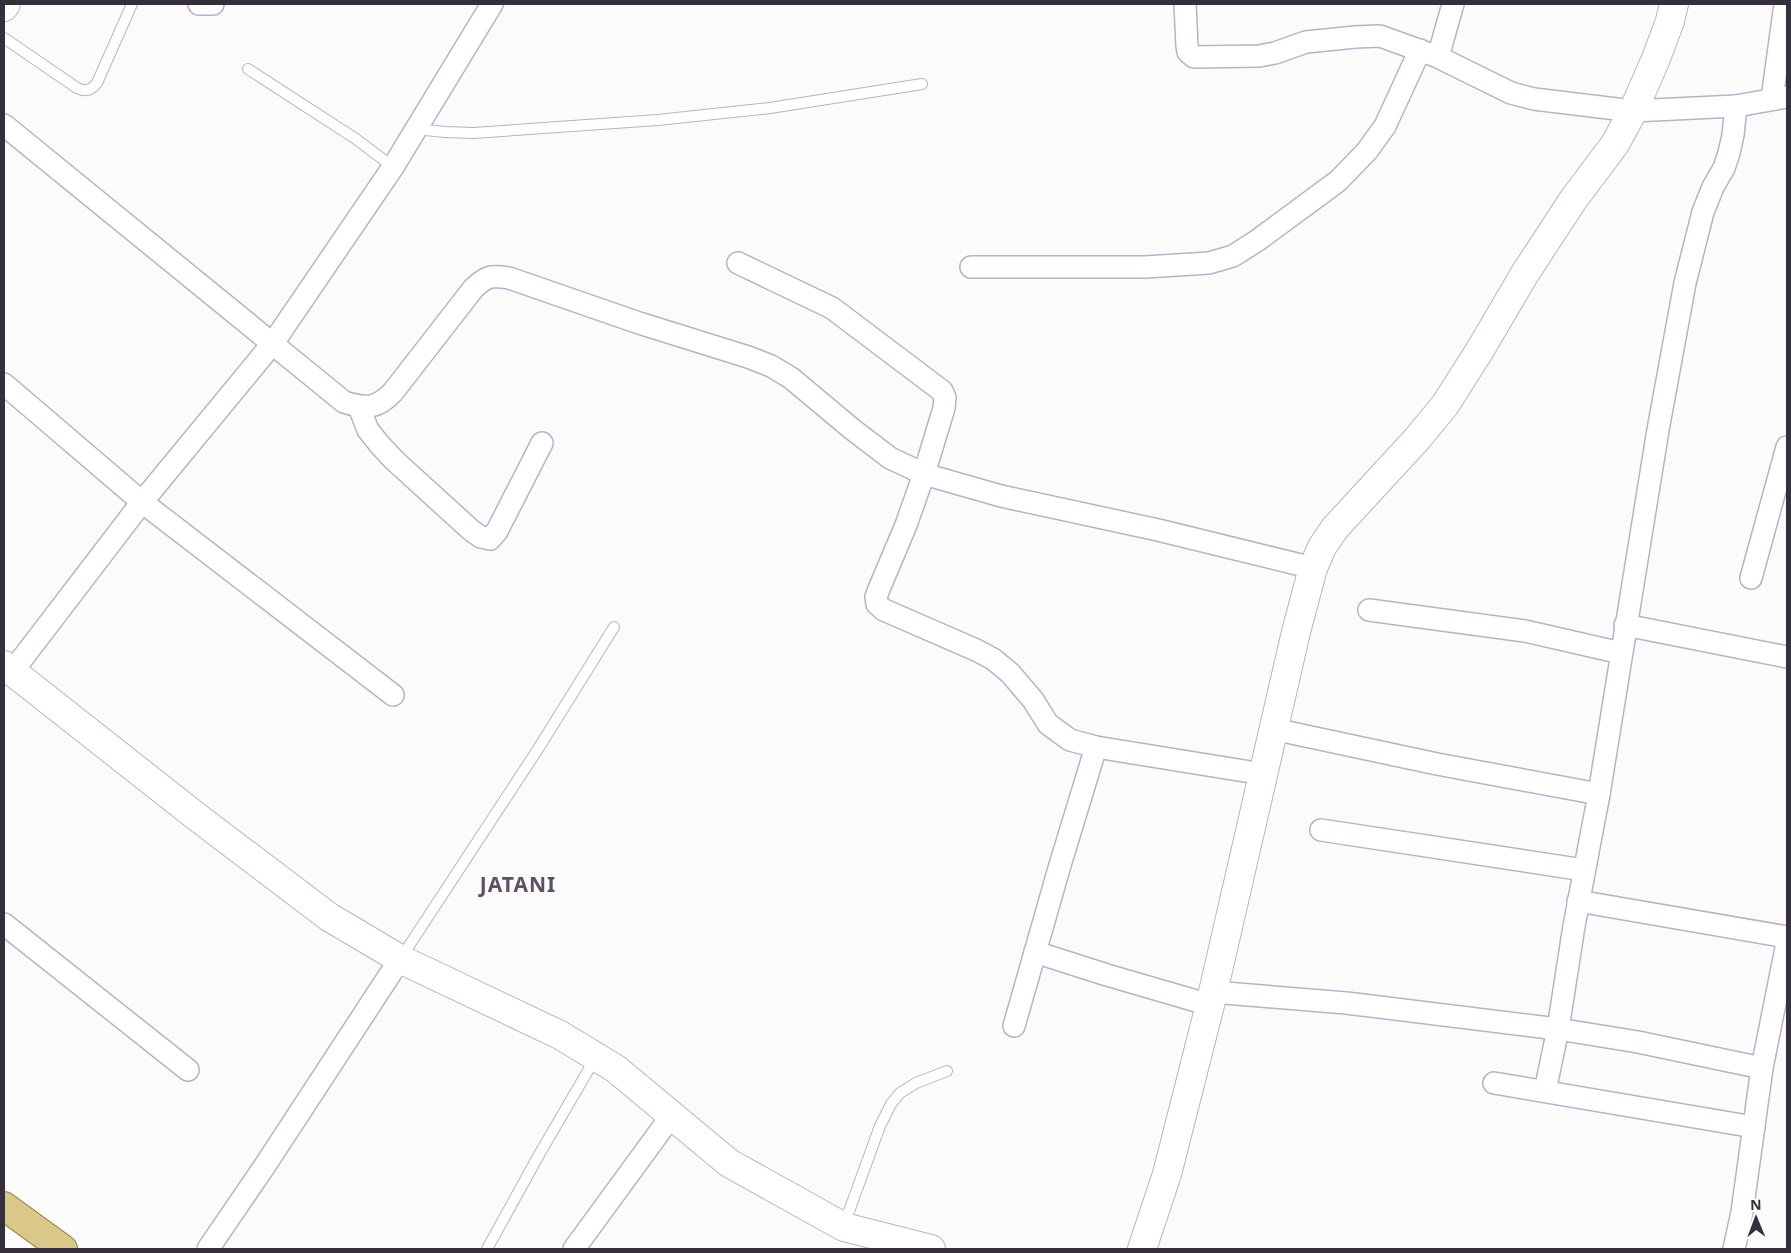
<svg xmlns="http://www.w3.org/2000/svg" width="1791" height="1253" font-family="'Noto Sans',sans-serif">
<rect width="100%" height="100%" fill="#fbfbfb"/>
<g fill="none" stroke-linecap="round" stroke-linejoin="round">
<defs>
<g id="lane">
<path d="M4 38 77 88C86 92 90 91 97 83L132 4"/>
<polyline points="248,69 356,139 393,167"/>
<polyline points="416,129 445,132 474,133 658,120 770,108 922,84"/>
<polyline points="401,958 538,749 614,627"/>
<polyline points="844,1225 880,1126 891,1104 900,1093 916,1083 947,1071"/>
<polyline points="487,1249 540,1153 596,1057"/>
</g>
<g id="street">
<polyline points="199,4 213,4"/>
<polyline points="1185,4 1187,46 1188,52 1194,57 1259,56 1275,53 1306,42 1355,37 1380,36 1438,57 1511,93 1534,99 1633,111 1736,106 1787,97"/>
<polyline points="1438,57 1453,4"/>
<polyline points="1772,99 1785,4"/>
<path d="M4 125 344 402C366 409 377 409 393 392L473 289C486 276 491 275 509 278L639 323 748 357 771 366 791 378 852 429 890 458 924 474 1001 496 1158 530 1313 568"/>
<polyline points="738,263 832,308 942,391 945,398 944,408 924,474 906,525 879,589 876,597 877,604 884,610 976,650 993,659 1010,673 1033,700 1048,724 1070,740 1096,747 1263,774"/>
<polyline points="971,267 1145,267 1209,263 1233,256 1258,240 1338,181 1367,151 1385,126 1420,50"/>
<polyline points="4,384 142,502 393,695"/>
<polyline points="359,407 368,430 380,445 394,460 472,531 481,537 490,539 497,531 542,443"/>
<polyline points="1751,578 1787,447"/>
<polyline points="1369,610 1525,631 1621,653"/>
<polyline points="1625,625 1787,657"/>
<polyline points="12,672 142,502 273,343 393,167 492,4"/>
<polyline points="1273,729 1437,764 1599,794"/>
<polyline points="1321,830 1584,870"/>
<polyline points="1578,901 1787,937"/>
<polyline points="4,924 188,1070"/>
<polyline points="1035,952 1107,975 1210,1005"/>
<polyline points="1213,992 1346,1003 1558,1029 1638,1042 1762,1068"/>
<polyline points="1014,1026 1060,865 1096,747"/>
<polyline points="1494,1083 1754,1127"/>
<polyline points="1545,1091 1558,1029 1574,926 1599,794 1658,430 1685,283 1703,212 1713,187 1724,168 1729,153 1733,135 1736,106"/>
<polyline points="208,1249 266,1164 400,959"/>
<polyline points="574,1249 672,1115"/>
<polyline points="1734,1249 1742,1212 1762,1068 1787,943"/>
</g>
<g id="secondary">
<polyline points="4,7 6,4"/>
<polyline points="4,665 197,817 329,917 400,959 560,1035 616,1069 729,1163 844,1227 931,1249"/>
<polyline points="1142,1249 1167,1174 1210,1005 1296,632 1313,568 1322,547 1335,528 1417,439 1445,405 1480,350 1524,275 1573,200 1615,144 1633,111 1655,61 1670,21 1674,4"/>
</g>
<polyline id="primary" points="4,1206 63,1249"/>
</defs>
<!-- lane casing -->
<use href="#lane" stroke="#bdafcb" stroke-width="12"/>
<!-- street casing -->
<use href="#street" stroke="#bdafcb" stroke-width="24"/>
<!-- secondary casing -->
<use href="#secondary" stroke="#bdafcb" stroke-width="30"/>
<!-- primary casing -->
<use href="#primary" stroke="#8f7a39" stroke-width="30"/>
<!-- lane -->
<use href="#lane" stroke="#fff" stroke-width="10"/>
<!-- street -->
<use href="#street" stroke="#fff" stroke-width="21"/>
<!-- secondary -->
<use href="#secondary" stroke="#fff" stroke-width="28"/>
<!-- primary -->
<use href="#primary" stroke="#d9c888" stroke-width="28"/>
</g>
<g text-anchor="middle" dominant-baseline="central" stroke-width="4.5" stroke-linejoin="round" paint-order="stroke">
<!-- district labels -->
<g font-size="21" font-weight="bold" letter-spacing="1" fill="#5c4f67" stroke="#fbfbfb">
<text x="518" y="884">JATANI</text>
</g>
</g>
<!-- border -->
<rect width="1791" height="1253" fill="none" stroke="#342f3a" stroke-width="10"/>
<!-- north arrow -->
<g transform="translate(1756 1218) rotate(359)" stroke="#fbfbfb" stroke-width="4" paint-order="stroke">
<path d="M0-4L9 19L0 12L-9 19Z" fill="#342f3a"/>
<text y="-8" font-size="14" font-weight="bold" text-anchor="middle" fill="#342f3a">N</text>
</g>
</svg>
